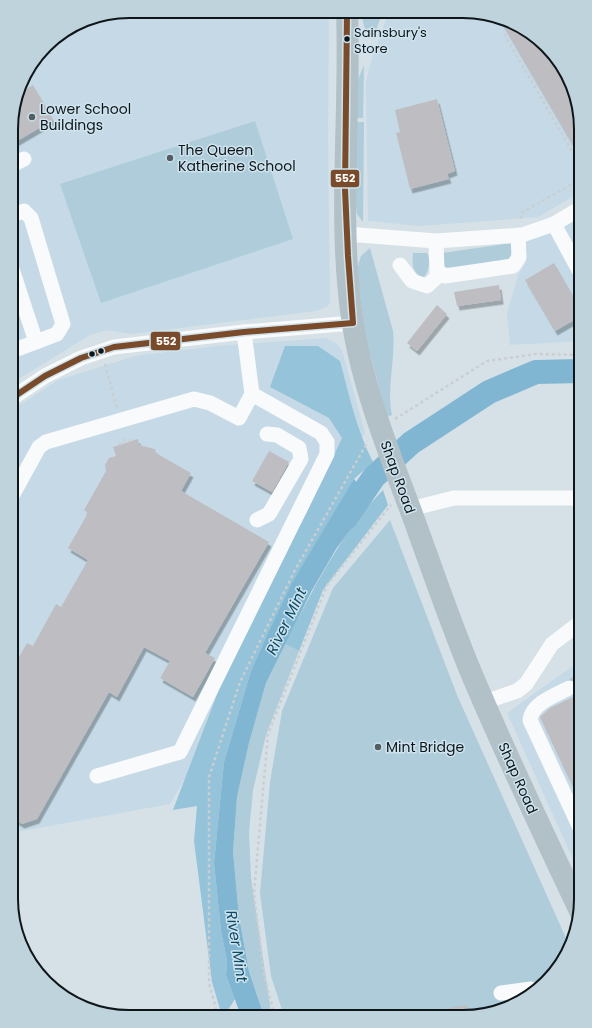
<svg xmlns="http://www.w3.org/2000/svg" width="592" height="1028" font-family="Poppins,sans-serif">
<defs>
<filter id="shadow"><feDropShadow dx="2.5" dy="4.5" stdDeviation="0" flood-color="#0004"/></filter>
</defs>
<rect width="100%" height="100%" fill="#d5e1e7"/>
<!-- built -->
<g fill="#c5dae6">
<polygon points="129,11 329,12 328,142 330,302 328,306 316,311 132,334 106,330 90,335 12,383 12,114 23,77 51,40 84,20"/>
<polygon points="388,13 486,13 541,40 581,129 581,192 538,217 420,226 368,221 366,82 370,65"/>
<polygon points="581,212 581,341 510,345 507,313 519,273 526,263 524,243"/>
<polygon points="326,338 336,343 342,350 365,433 336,482 195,761 170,804 11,833 12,410 58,380 135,356 216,346"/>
<polygon points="581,660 581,877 507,713"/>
</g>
<!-- green -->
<g fill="#afccda">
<polygon points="361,13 382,13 376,31 370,28 365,30"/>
<polygon points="364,65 363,118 357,118 357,82"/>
<polygon points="255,121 293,239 101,303 60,184"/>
<polygon points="357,122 364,122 363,222 357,214 355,199"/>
<polygon points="511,243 514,255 511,261 450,268 444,267 442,253"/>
<path d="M370 248 393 331C396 359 386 387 392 415L387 417 365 335 357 269 361 256Z"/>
<path d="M413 253H427C431 261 429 272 423 278 412 272 412 265 413 253Z"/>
<polygon points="390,520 457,695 570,947 556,971 501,1011 463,1017 284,1016 271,976 260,893 270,782 282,711 333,588"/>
<polygon points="285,644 299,651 266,735 253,790 249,832 251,878 271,1012 263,1013 249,970 239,917 233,852 237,797 249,743 266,683"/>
</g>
<!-- forest -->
<g fill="#95c3d9">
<path d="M285 346H318L340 361C349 395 357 431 373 462L354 479 250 674 224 762 214 863 221 931 227 961 226 975 235 999 224 1016H222L212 982 194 841 197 806 173 810 218 692 251 616 307 512 342 438 329 418 270 387Z"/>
<path d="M383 490 388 505 323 590 299 651 285 644C313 590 340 534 383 490Z"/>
</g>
<!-- water -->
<polygon fill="#80b6d1" points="354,479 372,501 336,549 311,592 266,683 249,743 237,797 233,852 239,917 249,971 264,1016 241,1016 226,975 227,961 221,931 214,863 224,762 250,674 271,627 292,583"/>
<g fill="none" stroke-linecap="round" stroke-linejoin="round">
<!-- river -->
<polyline stroke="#80b6d1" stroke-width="24" points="346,518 374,477 411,443 489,392 536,372 581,371"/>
</g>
<!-- building -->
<g fill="#bebec2" filter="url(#shadow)">
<polygon points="500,20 541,40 575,91 581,129 581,159"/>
<polygon points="33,85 53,120 12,144 12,114 18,94"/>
<polygon points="437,99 455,171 447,174 449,179 410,189 396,133 400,132 395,110"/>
<polygon points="554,263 581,310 581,316 555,331 525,280"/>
<polygon points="499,285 501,300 457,306 454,292"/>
<polygon points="437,305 447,314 417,351 407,343"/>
<polygon points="138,439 139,445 155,449 156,453 191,473 181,491 269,542 205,653 215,658 193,697 160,678 170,661 144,647 117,697 109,692 37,819 22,824 11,817 11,671 27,643 33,646 56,604 61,607 88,560 68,548 88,513 84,510 106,471 105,465 109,458 116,456 113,447"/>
<polygon points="269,451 289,462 272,492 252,481"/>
<polygon points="581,671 581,804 540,717 550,708 573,697 578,689 577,684 570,679"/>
<polygon points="467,1005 468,1016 433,1017 432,1011"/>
</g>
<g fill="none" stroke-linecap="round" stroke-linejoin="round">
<!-- minor-tunnel -->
<polyline stroke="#b7c3c8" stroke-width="15" stroke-dasharray="15 8" stroke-linecap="butt" points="569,688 581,683"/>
<!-- path -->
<g stroke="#cbced0" stroke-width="2.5" stroke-dasharray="3 3" stroke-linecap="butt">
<polyline points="504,34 580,165 574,183 521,213 521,222"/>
<polyline points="574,183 577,188 581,186"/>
<polyline points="105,364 117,408"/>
<polyline points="395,419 487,361 536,354 581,355"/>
<polyline points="119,445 126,439 131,441"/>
<polyline points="218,1016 209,983 209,777 240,682 295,570 367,443"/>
<polyline points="275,1016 264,976 254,893 268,734 327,585 391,505"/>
</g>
<!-- minor -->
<g stroke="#f9fafb" stroke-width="15">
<polyline points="12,165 24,159"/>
<polyline points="554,224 581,274"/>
<polyline points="346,234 436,241 522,235 554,224 581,208"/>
<polyline points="436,241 437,271 445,276 513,266 519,257 518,235"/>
<polyline points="400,265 412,281 427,286 441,273"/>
<polyline points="12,269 36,342"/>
<polyline points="12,351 57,334 63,324 31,218 24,211 12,215"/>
<polyline points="12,398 45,376 81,358 114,347 244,332 353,323"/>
<polyline points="12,496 39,447 46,442 194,399 210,403 239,418 252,394"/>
<polyline points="410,509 454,498 581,498"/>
<polyline points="257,520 269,514 301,459 299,448 277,435 267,434"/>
<path d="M569 688C556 695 532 703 530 720L581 830"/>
<polyline points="484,702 517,691 526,684 552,644 581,622"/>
<polyline points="97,776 180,752 327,454 327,442 321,433 252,394 244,332"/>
<polyline points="501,993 531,989"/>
</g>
<!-- highway -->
<path stroke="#b2c0c7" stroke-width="22" d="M347 12C351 116 337 221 353 325 364 391 389 452 412 514 431 566 449 619 470 670 504 751 542 831 580 911"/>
<defs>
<polyline id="bus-1" points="12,398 45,376 81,358 114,347 244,332 353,323 348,256 345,189 347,12"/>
</defs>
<!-- bus-1 casing -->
<use href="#bus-1" stroke="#cee3ee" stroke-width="9"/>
<!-- bus-1 -->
<use href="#bus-1" stroke="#7a4b2a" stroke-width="6"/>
</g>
<!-- markers -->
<g fill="#0f161a" stroke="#cee3ee" stroke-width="1.5">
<circle cx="347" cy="39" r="3.5"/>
<circle cx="101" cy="351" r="3.5"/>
<circle cx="92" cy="354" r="3.5"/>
</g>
<g fill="#545d62" stroke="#cee3ee" stroke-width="1.5">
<circle cx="32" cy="117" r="4"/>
<circle cx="170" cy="158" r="4"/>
<circle cx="378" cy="747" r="4"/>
</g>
<g text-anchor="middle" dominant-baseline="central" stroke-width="3" stroke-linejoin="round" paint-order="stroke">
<!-- bus labels -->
<g font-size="13" fill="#0f161a" stroke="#cee3ee" text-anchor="start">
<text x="354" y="32">Sainsbury's<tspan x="354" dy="16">Store</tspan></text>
</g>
<!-- poi labels -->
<g font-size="14" fill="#0f161a" stroke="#cee3ee" text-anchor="start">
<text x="40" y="109">Lower School<tspan x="40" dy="16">Buildings</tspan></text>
<text x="178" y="150">The Queen<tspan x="178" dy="16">Katherine School</tspan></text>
<text x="386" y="747">Mint Bridge</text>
</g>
<!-- street labels -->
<g font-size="14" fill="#0f161a" stroke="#cee3ee">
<text transform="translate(398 477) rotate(70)">Shap Road</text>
<text transform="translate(518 778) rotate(66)">Shap Road</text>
</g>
<!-- water labels -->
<g font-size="15" font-style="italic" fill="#0c4a63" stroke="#cee3ee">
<text transform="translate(286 621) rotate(-64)">River Mint</text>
<text transform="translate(237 946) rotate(81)">River Mint</text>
</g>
</g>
<!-- crop -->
<path d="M0 0H592V1028H0ZM129 18H463A111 111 0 0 1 574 129V899A111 111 0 0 1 463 1010H129A111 111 0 0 1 18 899V129A111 111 0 0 1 129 18Z" fill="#bfd3dd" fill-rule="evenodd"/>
<path fill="none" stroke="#0f161a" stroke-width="2" d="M129 18H463A111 111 0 0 1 574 129V899A111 111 0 0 1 463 1010H129A111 111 0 0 1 18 899V129A111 111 0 0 1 129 18Z"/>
<g stroke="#cee3ee" stroke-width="1.5">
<rect x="330" y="169" width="30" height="19" rx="4" fill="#7a4b2a"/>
<rect x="150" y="331" width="31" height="20" rx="4" fill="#7a4b2a"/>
</g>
<g font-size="11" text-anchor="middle" font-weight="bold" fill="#fff">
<text x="345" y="182">552</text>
<text x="166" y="345">552</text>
</g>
</svg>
